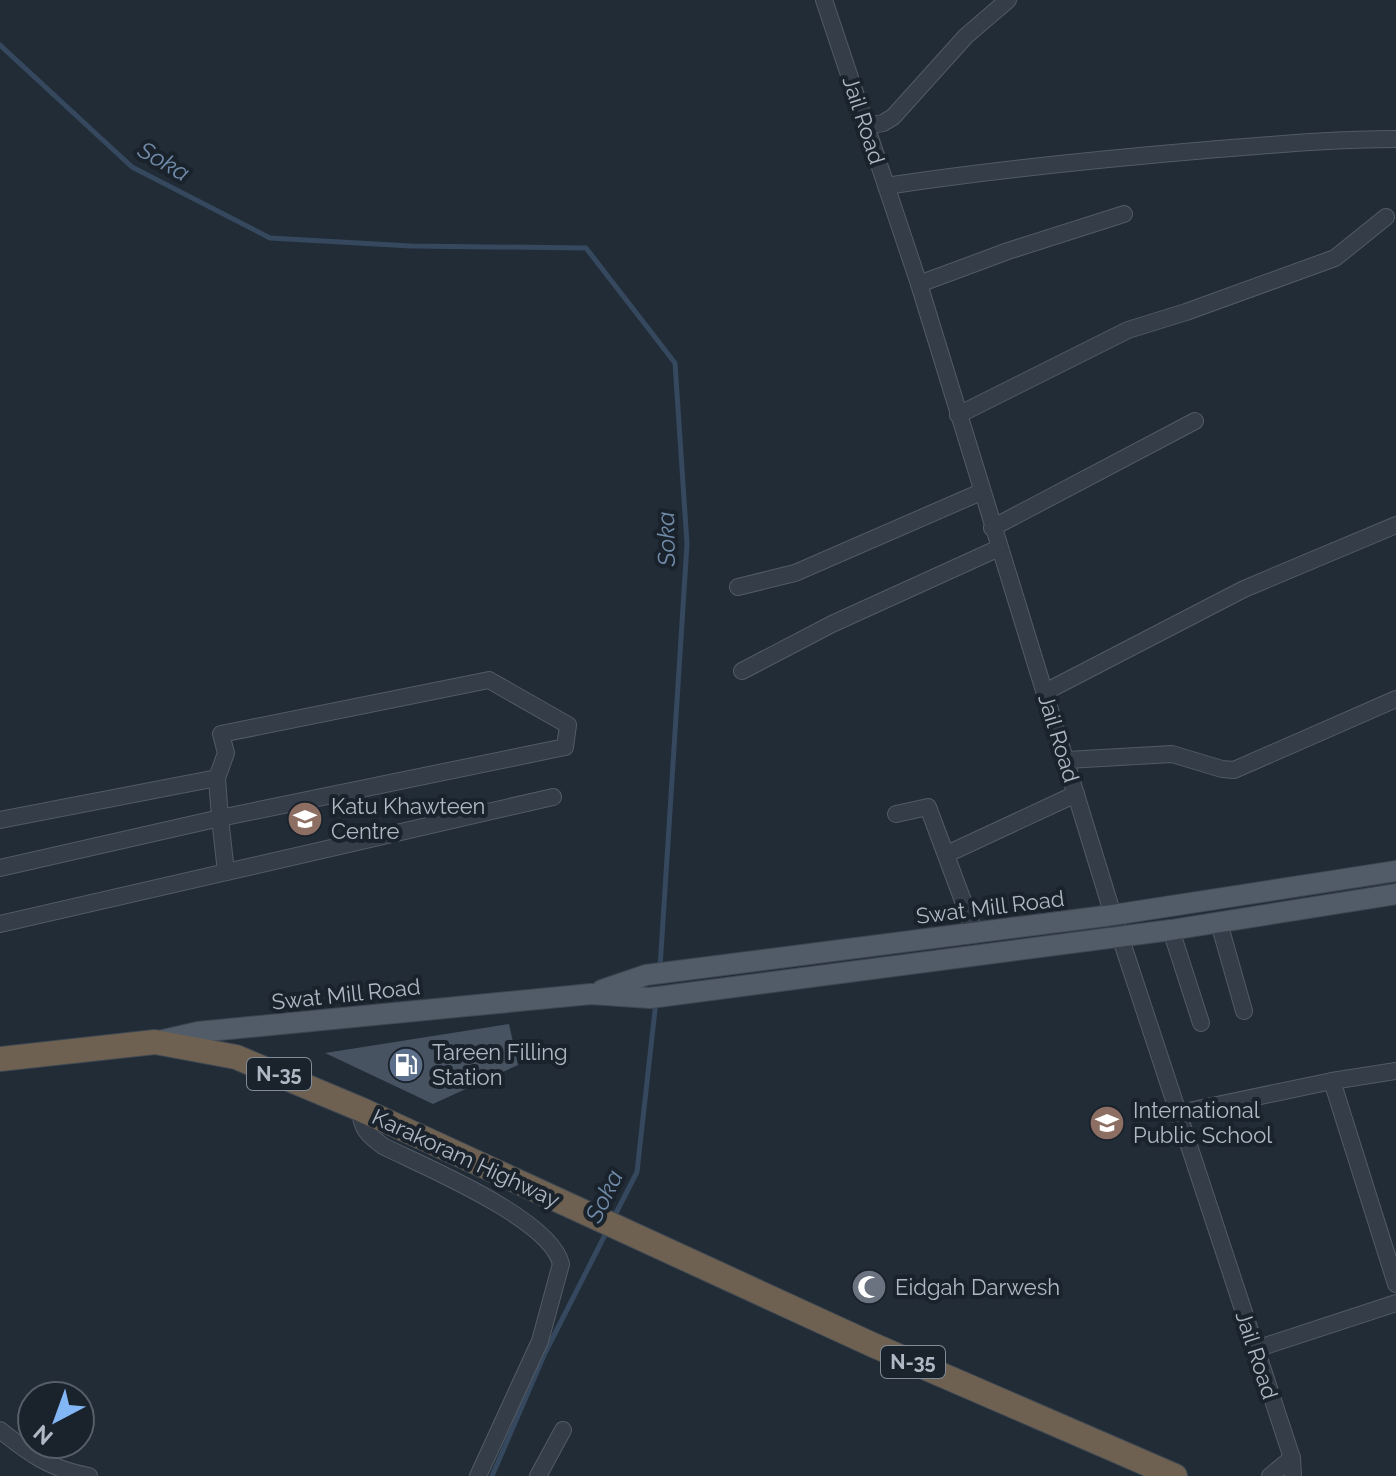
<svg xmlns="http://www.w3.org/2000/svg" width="1396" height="1476" font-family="Raleway,sans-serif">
<rect width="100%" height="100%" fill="#212c37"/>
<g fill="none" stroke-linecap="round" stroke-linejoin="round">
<!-- stream -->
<g stroke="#35485e" stroke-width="5">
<polyline points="0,45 132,167 270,238 411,246 586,248 675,363 687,544 660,968"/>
<polyline points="614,1217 637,1172 656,1001"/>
<polyline points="492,1476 545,1353 608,1229"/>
</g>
</g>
<!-- building -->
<polygon fill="#475361" points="509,1024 518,1065 433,1104 325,1053"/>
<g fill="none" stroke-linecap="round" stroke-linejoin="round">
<defs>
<g id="minor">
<polyline points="824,0 919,284 1113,915 1292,1458 1293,1476"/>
<polyline points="866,126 883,123 893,117 966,36 1008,0"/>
<path d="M886 186C993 170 1100 159 1207 150 1270 145 1333 139 1396 139"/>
<polyline points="919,284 1008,251 1124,214"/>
<polyline points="958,415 1128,330 1186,312 1335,258 1386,217"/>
<polyline points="992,528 1195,421"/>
<polyline points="738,587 795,573 981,492"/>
<polyline points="742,671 832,624 999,548"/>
<polyline points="1045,692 1244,589 1396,525"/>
<polyline points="1067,760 1172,754 1222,769 1234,770 1396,699"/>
<polyline points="896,814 928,807 975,933"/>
<polyline points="0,820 217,778"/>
<polyline points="947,854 1076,794"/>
<polyline points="0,868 220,818 217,778 226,753 221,734 489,680 568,725 565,747 220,818 226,872"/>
<polyline points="1219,923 1244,1011"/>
<polyline points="0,924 553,797"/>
<polyline points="1171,930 1201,1023"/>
<polyline points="1332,1081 1396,1284"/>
<path d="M360 1109C361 1129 368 1135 383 1146 425 1167 551 1219 561 1264L540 1341 478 1476"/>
<polyline points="1179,1113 1332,1081 1396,1071"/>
<polyline points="1256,1349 1396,1303"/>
<path d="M0 1430C30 1454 50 1469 89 1476"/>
<polyline points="538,1476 563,1430"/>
<polyline points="1270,1476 1292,1458"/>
</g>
<g id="major">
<polyline points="602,990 646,975 1113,915 1396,871"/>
<polyline points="159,1041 198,1032 591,994 650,998 1171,930 1396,894"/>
</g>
<polyline id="highway" points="0,1059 155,1042 236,1057 360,1109 873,1345 1175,1476"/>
</defs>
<!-- minor casing -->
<use href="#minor" stroke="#525b65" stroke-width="18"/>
<!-- major casing -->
<use href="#major" stroke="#3e4651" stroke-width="22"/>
<!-- highway casing -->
<use href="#highway" stroke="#3f4852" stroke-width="26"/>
<!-- minor -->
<use href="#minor" stroke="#343d48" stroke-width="16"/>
<!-- major -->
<use href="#major" stroke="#525c68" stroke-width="20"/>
<!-- highway -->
<use href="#highway" stroke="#6e6151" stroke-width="24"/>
</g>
<!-- icons -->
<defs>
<symbol id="school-disc" viewBox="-11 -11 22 22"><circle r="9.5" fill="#8d6e63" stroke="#1a222c"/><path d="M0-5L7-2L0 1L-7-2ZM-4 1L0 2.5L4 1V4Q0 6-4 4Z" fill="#fff"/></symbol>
<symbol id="fuel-disc" viewBox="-11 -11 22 22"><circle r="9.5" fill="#5c6f8a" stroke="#1a222c"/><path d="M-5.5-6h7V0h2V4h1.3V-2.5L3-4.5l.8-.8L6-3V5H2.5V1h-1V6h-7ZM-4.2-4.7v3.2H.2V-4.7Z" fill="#fff"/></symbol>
<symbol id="mosque-disc" viewBox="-11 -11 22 22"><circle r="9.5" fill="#6b7280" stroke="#1a222c"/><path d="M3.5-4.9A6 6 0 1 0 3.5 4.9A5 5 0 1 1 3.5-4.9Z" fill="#fff"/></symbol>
</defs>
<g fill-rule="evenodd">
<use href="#school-disc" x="285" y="799" width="40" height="40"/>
<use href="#fuel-disc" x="386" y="1045" width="40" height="40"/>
<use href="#school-disc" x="1087" y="1103" width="40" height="40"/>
<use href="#mosque-disc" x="849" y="1267" width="40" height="40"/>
</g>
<g text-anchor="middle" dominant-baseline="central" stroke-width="8" stroke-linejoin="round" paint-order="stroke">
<!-- shield labels -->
<g fill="#1a222c" stroke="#828b96" stroke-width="2">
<rect x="247" y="1058" width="64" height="32" rx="6"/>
<rect x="881" y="1346" width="64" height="32" rx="6"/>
</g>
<g font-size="20" font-weight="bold" fill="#afb8c4">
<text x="279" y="1074">N-35</text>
<text x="913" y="1362">N-35</text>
</g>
<!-- street labels -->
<g font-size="22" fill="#afb8c4" stroke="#1a222c">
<text transform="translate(864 120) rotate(72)">Jail Road</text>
<text transform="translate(1059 738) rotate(73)">Jail Road</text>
<text transform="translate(990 907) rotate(-7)">Swat Mill Road</text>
<text transform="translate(346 994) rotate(-6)">Swat Mill Road</text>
<text transform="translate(466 1158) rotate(25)">Karakoram Highway</text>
<text transform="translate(1257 1355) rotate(72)">Jail Road</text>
</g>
<!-- poi labels -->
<g font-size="22" fill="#afb8c4" stroke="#1a222c" text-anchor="start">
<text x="331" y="806">Katu Khawteen<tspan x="331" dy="25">Centre</tspan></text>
<text x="432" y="1052">Tareen Filling<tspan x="432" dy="25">Station</tspan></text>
<text x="1133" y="1110">International<tspan x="1133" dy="25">Public School</tspan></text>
<text x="895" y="1287">Eidgah Darwesh</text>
</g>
<!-- water labels -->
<g font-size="24" font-style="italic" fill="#708ba8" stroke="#1a222c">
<text transform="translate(164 161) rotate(30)">Soka</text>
<text transform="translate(666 539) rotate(-91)">Soka</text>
<text transform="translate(604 1196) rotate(-64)">Soka</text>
</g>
</g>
<!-- north arrow -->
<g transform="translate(56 1420) rotate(221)"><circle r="38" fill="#1a222c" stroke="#565e69" stroke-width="2"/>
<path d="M0-6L14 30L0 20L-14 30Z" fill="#83b6f5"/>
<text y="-12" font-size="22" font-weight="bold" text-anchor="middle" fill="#afb8c4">N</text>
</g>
</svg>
